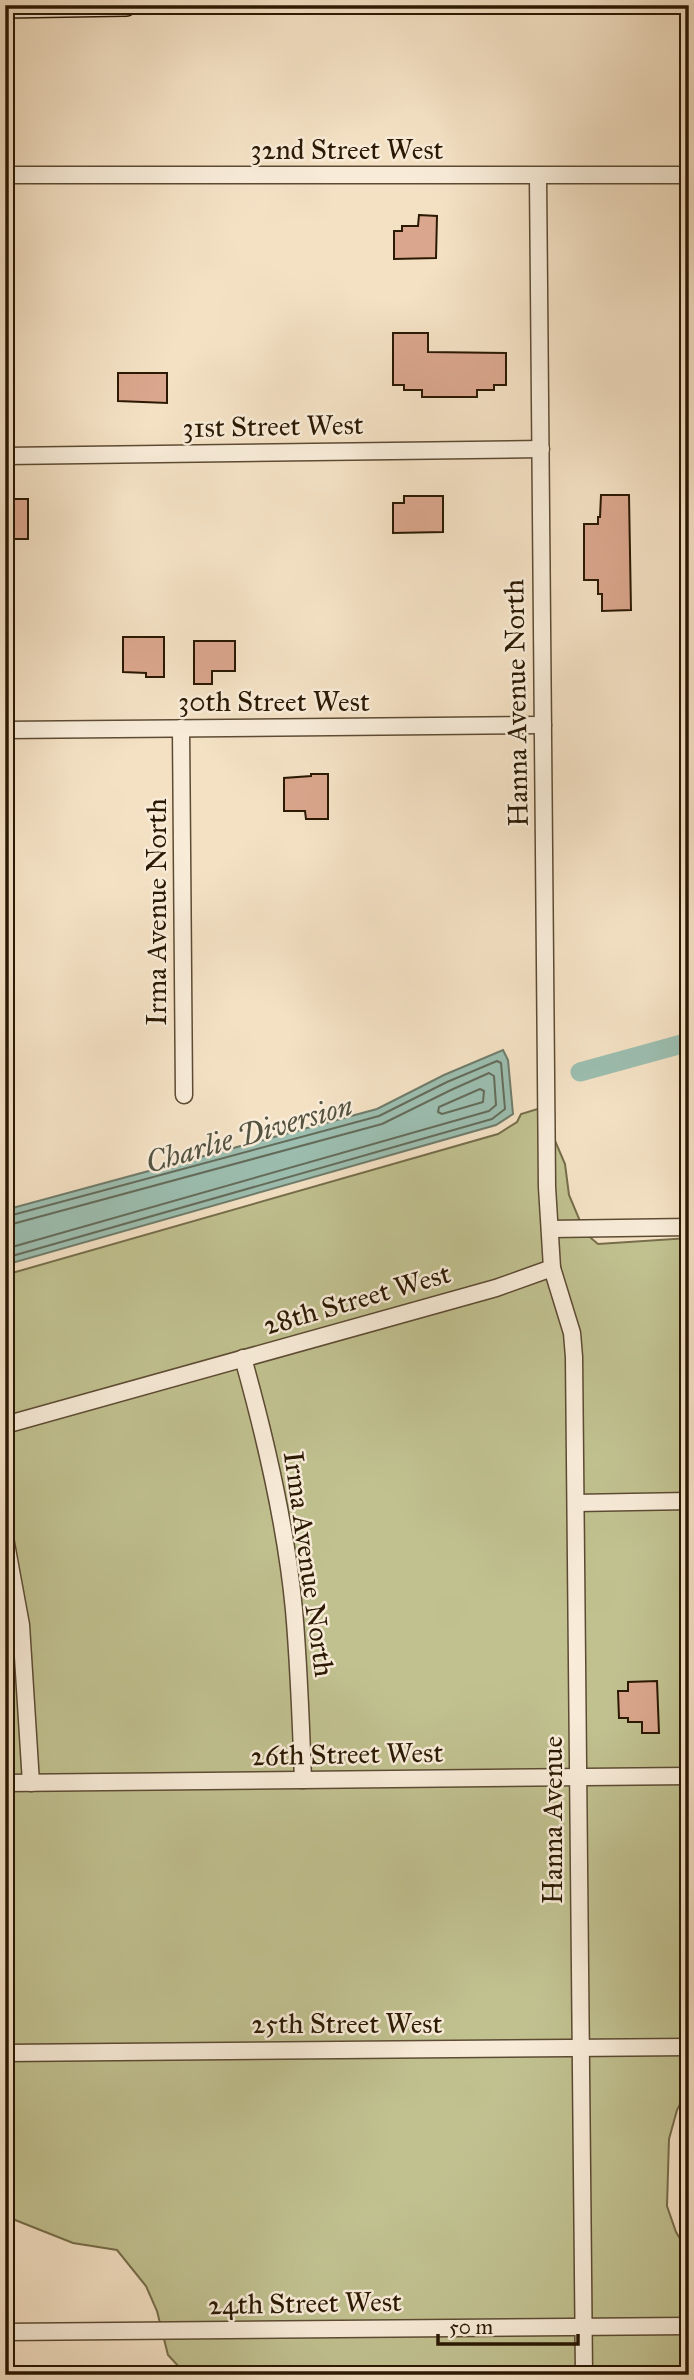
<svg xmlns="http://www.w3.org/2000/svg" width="694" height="2380" font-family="'IM FELL Great Primer',serif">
<rect width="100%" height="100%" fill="#f4e1c4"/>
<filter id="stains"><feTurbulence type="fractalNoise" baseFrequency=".00286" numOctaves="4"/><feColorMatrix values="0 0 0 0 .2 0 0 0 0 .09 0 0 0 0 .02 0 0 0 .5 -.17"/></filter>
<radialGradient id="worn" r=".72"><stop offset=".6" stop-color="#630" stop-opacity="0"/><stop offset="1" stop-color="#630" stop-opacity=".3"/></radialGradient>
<!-- green -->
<polygon fill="#c1c190" stroke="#766d4a" stroke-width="2" points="541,1108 565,1164 569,1195 585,1233 598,1244 689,1238 689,2087 677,2110 669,2139 667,2206 676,2232 689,2253 689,2375 193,2375 180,2368 168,2355 157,2311 146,2286 117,2250 73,2243 5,2216 5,1275 498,1134 517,1122 521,1114"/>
<!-- water -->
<polygon fill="#9cbeb0" stroke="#6f7c6b" stroke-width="2" points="503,1050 508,1060 513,1114 496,1125 5,1265 5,1210 377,1109 444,1075"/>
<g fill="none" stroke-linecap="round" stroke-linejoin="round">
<!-- shore -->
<g stroke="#646c5a" stroke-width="2">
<polygon points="480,1089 484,1091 483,1102 442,1114 438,1112 439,1107"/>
<polyline points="5,1217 379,1116 447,1082 497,1061 501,1063 505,1109 492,1119 5,1258"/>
<polyline points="5,1226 382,1124 451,1090 489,1073 494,1076 496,1105 489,1111 5,1249"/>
</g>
<!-- canal -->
<polyline stroke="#9cbeb0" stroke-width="19" points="580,1072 689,1042"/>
</g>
<!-- building -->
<g fill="#daa68d" stroke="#2b1903" stroke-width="2">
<polygon points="419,215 437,216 436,258 394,259 394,231 402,231 402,226 418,226"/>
<polygon points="393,333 428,333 428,352 506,353 506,385 494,385 494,390 477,390 477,397 422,397 422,390 404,390 404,385 393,385"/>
<polygon points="118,373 167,373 167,403 118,401"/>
<polygon points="601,495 629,495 631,610 602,611 602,594 598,594 598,580 584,580 584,524 598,524 598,517 600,517"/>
<polygon points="404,496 443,496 443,532 393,533 393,503 404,503"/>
<polygon points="9,499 28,499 28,539 5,539 5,504 9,504"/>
<polygon points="123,637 164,637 164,677 146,677 146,673 123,672"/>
<polygon points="194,641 235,641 235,671 212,671 212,684 194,684"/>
<polygon points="311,774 328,774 328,819 306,819 305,811 284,811 284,778 311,776"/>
<polygon points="657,1681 659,1733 642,1733 642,1722 628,1722 628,1718 619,1718 618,1691 628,1691 628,1682"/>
</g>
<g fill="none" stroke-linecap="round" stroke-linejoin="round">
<defs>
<g id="street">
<polyline points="5,175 689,175"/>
<polyline points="538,176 547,1187 552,1268 572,1333 574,1357 584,2375"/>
<polyline points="5,456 541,449"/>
<polyline points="181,728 184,1095"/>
<polyline points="5,730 543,725"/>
<polyline points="550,1229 689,1227"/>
<path d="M243 1358C266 1440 286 1525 294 1610 299 1666 301 1723 303 1780"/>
<polyline points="5,1425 496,1288 552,1268"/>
<polyline points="576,1503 689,1501"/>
<polyline points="5,1538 21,1625 31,1783"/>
<polyline points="5,1783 689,1776"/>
<polyline points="5,2053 689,2047"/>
<polyline points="5,2332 689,2326"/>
</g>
<polyline id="secondary" points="5,7 126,5"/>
</defs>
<!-- street casing -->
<use href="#street" stroke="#5d4b33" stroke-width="19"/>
<!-- secondary casing -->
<use href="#secondary" stroke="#2b1903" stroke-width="24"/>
<!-- street -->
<use href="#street" stroke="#f8ecd9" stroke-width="16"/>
<!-- secondary -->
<use href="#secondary" stroke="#f8ecd9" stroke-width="21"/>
</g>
<g text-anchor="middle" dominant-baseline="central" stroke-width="5" stroke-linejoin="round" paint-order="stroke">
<!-- street labels -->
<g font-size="28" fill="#2b1903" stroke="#f8ecd9">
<text x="347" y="149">32nd Street West</text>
<text transform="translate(273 426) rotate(-1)">31st Street West</text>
<text x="274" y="701">30th Street West</text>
<text transform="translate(516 703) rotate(-91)">Hanna Avenue North</text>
<text transform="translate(156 912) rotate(-90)">Irma Avenue North</text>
<text transform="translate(357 1299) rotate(-16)">28th Street West</text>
<text transform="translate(309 1564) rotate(82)">Irma Avenue North</text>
<text transform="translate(347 1754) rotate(-1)">26th Street West</text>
<text transform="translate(552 1820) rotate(-90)">Hanna Avenue</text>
<text x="347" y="2023">25th Street West</text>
<text transform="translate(305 2303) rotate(-1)">24th Street West</text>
</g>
<!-- water labels -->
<g font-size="30" font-style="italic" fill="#535340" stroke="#f8ecd9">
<text transform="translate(249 1134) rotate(-16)">Charlie Diversion</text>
</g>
</g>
<!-- margin -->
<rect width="694" height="2380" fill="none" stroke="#f4e1c4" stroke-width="28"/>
<rect x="7" y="7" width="680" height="2366" fill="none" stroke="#2b1903" stroke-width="3.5"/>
<rect x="14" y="14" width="666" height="2352" fill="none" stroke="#2b1903" stroke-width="2"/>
<!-- scale -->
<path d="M438 2334v10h140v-10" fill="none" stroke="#2b1903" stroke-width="3.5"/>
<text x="449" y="2334" font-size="21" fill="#2b1903" stroke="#f8ecd9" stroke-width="5" paint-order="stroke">50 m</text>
<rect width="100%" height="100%" filter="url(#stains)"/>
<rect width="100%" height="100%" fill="url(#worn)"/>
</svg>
